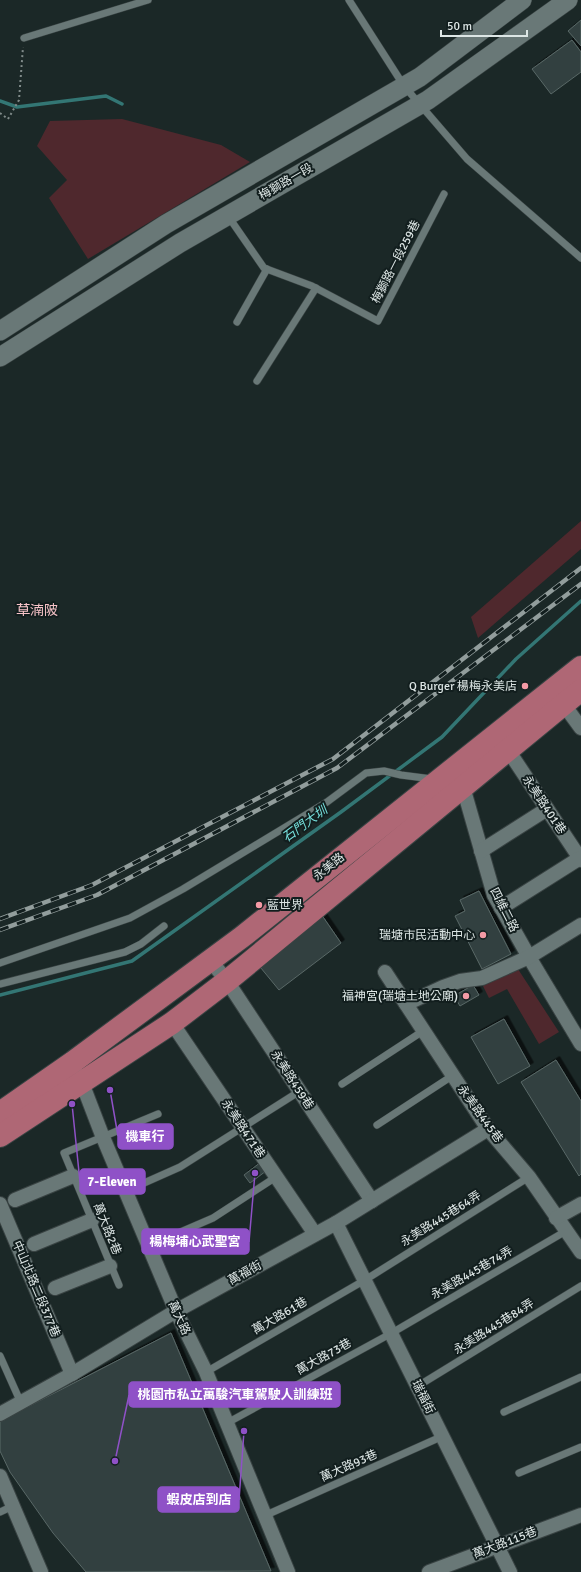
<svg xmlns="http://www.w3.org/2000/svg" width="581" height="1572" font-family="Signika,'Noto Sans TC',sans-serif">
<defs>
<filter id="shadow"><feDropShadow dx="3.5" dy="-3.5" stdDeviation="0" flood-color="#0009"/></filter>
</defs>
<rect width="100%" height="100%" fill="#1b2827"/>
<!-- green -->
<g fill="#4f282d">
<polygon points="122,119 221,145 250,162 88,259 49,198 67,180 37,146 50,121"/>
<polygon points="581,521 581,549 478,638 471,617"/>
<polygon points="516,966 559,1032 539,1044 507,989 489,998 483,986"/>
</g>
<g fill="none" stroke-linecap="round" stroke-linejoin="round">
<!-- stream -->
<g stroke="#337674" stroke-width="3.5">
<polyline points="0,101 17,107 106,96 122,104"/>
<polyline points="0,995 132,961 341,812 442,737 516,659 581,601"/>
</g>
</g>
<!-- building -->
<g fill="#32403f" stroke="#596867" filter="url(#shadow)">
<polygon points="581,20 581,46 568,31"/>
<polygon points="572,40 581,52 581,72 551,94 532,69"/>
<polygon points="479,891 511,954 482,969 455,916 465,911 460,900"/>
<polygon points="319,911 341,943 279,990 256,962"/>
<polygon points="473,985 479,995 460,1006 454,996"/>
<polygon points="504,1019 530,1066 498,1084 471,1037"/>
<polygon points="556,1060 581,1101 581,1174 579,1176 521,1082"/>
<polygon points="261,1162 266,1171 250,1183 244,1175"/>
<polygon points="171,1333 271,1571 86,1572 53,1533 10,1472 0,1451 0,1421"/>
</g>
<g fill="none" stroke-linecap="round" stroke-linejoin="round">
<defs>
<g id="lane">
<polyline points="349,0 404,86 467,159 581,258"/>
<polyline points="24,38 148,0"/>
<polyline points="228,216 264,268 312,286 378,321 444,194"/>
<polyline points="237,322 267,269"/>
<polyline points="257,381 316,288"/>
<polyline points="0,963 130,918 183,889 327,802 366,773 384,771 401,775 432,779"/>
<polyline points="0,984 125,952 141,944 164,926"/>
<polyline points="342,1084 423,1031"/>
<polyline points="377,1125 452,1076"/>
<polyline points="126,1191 180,1167 300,1091"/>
<polyline points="148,1246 213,1218 276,1177"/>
<polyline points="119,1285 64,1153 158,1114"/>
<polyline points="0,1356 21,1403"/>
<polyline points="206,1372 365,1280 529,1177"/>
<polyline points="418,1386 581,1286"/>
<polyline points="504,1412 581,1377"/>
<polyline points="227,1423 390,1334 566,1231"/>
<polyline points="519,1473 581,1447"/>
<polyline points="0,1512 13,1506"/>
<polyline points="264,1516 443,1436"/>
</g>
<g id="street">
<polyline points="559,698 581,728"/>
<polyline points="508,750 581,860"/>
<polyline points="456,785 463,787 494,895 529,957 581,1044"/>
<polyline points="481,851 547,809"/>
<polyline points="501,908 580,858"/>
<polyline points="210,960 227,981 372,1201"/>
<polyline points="385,972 488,1129 529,1177 581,1252"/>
<polyline points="406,1004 443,987 460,981 482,978 529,957 581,925"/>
<polyline points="172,1023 315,1234"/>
<polyline points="79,1075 102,1135 176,1311 206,1372 288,1572"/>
<polyline points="15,1200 73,1176"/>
<polyline points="0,1204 72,1374"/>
<polyline points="556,1218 581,1204"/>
<polyline points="336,1223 510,1572"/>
<polyline points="34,1244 92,1220"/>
<polyline points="55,1288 110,1266"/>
<polyline points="0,1414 72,1374 176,1311 336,1223 488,1129"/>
<polyline points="0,1476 41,1572"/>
<polyline points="429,1572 581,1515"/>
</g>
<g id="secondary">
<polyline points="0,331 166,224 420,77 522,0"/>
<polyline points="0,357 180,243 428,100 568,0"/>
</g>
<g id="primary">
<polyline points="0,1113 73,1062 242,937 581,667"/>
<polyline points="0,1136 172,1023 227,981 581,690"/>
</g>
</defs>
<!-- lane casing -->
<use href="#lane" stroke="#394343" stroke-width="8"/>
<!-- street casing -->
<use href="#street" stroke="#394343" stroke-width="16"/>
<!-- secondary casing -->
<use href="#secondary" stroke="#394343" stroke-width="20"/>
<!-- primary casing -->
<use href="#primary" stroke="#394343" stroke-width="24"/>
<!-- path -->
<polyline stroke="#808b8a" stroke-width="2" stroke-dasharray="2 3" stroke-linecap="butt" points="0,113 8,119 19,100 23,47"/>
<!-- lane -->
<use href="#lane" stroke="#697877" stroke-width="7"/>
<!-- street -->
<use href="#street" stroke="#697877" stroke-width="14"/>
<!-- secondary -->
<use href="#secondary" stroke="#697877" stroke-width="19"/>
<!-- primary -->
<use href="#primary" stroke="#af6775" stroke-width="22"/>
<defs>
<g id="rail">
<polyline points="0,919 92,885 333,759 581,568"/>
<polyline points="0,930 97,895 337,768 581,584"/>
</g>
</defs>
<!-- rail casing -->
<use href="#rail" stroke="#929d9c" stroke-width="4.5"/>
<!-- rail -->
<use href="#rail" stroke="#121e1e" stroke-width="3" stroke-dasharray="9" stroke-linecap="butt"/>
</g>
<!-- markers -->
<g fill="#f49aa5" stroke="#121e1e" stroke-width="1.5">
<circle cx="525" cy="686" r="4"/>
<circle cx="259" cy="905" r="4"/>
<circle cx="483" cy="935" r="4"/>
<circle cx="466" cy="996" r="4"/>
</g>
<g text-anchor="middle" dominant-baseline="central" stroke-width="4" stroke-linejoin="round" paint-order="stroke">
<!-- street labels -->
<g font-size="12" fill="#dde6e5" stroke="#121e1e">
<text transform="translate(286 182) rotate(-30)">梅獅路一段</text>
<text transform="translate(396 262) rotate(-63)">梅獅路一段259巷</text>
<text transform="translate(544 805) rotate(56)">永美路401巷</text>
<text transform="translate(329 867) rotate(-39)">永美路</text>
<text transform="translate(504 910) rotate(63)">四維二路</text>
<text transform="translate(292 1080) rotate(57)">永美路459巷</text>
<text transform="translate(480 1114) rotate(54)">永美路445巷</text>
<text transform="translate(243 1129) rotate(56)">永美路471巷</text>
<text transform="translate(441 1219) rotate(-32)">永美路445巷64弄</text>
<text transform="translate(107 1229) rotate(68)">萬大路2巷</text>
<text transform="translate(245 1273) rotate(-29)">萬福街</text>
<text transform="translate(472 1273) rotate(-30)">永美路445巷74弄</text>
<text transform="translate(36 1289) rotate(67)">中山北路二段377巷</text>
<text transform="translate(280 1316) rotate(-30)">萬大路61巷</text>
<text transform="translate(179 1318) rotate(65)">萬大路</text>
<text transform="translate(494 1327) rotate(-32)">永美路445巷84弄</text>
<text transform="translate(324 1357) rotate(-29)">萬大路73巷</text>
<text transform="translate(423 1397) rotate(63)">瑞福街</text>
<text transform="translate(349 1466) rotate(-24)">萬大路93巷</text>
<text transform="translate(505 1543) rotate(-21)">萬大路115巷</text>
</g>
<!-- poi labels -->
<g font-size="12" fill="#dde6e5" stroke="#121e1e" text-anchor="end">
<text x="517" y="686">Q Burger 楊梅永美店</text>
<text x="267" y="905" text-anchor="start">藍世界</text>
<text x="475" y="935">瑞塘市民活動中心</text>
<text x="458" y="996">福神宮(瑞塘土地公廟)</text>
</g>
<!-- water labels -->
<g font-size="13" font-style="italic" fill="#76dfdb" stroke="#121e1e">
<text transform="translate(305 824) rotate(-36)">石門大圳</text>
</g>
<!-- quarter labels -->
<g font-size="14" fill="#f7c3c8" stroke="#121e1e">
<text x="37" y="610">草湳陂</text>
</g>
</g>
<!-- callouts -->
<path fill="none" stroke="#8f51c7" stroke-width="1.5" d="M110 1090L118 1136M72 1104L80 1182M255 1173L249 1242M115 1461L129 1395M244 1431L239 1500"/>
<g fill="#8f51c7" stroke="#121e1e" stroke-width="1.5">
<circle cx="110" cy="1090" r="4"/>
<circle cx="72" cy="1104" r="4"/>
<circle cx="255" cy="1173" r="4"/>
<circle cx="115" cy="1461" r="4"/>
<circle cx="244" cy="1431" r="4"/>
</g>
<g fill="#8f51c7" stroke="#8f51c7" stroke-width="1.5">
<rect x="118" y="1124" width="55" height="25" rx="4"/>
<rect x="80" y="1169" width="65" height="25" rx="4"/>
<rect x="142" y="1229" width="107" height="25" rx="4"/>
<rect x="129" y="1382" width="211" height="25" rx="4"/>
<rect x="158" y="1487" width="81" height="25" rx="4"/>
</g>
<g font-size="13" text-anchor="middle" font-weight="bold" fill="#fff">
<text x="145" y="1141">機車行</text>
<text x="112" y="1186">7-Eleven</text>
<text x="195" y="1246">楊梅埔心武聖宮</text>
<text x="235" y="1399">桃園市私立萬駿汽車駕駛人訓練班</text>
<text x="199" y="1504">蝦皮店到店</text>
</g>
<!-- scale -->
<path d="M441 30v6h86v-6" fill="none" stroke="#dde6e5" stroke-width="2"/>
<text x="447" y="30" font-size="12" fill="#dde6e5" stroke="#121e1e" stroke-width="3" paint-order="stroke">50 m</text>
</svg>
